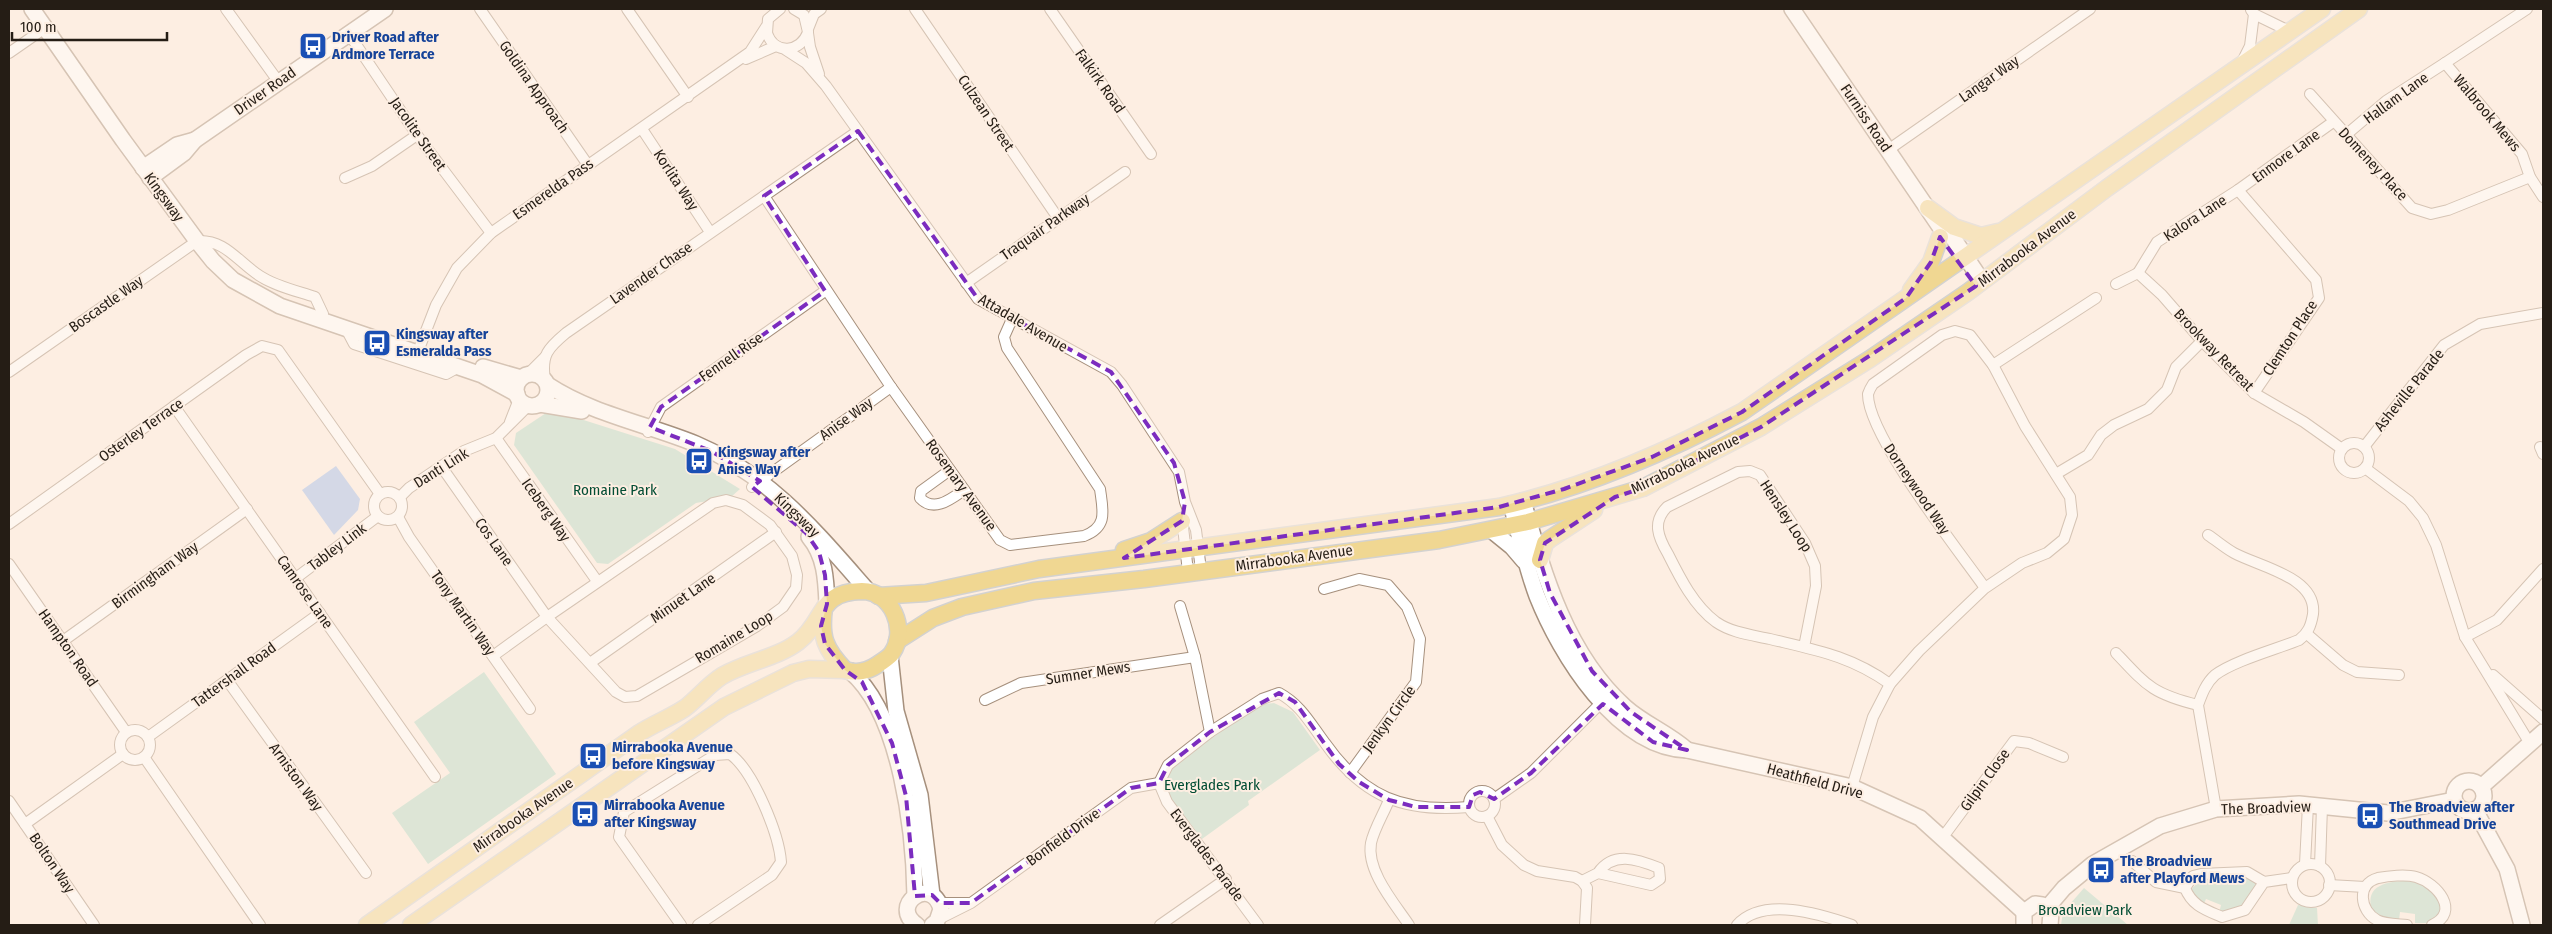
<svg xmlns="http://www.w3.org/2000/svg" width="2552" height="934" font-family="'Fira Sans Condensed',sans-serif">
<rect width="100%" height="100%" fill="#fdeee2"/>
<!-- green -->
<g fill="#b7dac8">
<polygon points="546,413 571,416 675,449 740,489 731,497 696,503 608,564 597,563 514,445 516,433"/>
<polygon points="484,672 556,774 428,864 392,813 450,773 414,722"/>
<polygon points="1274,703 1293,712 1320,750 1248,801 1249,805 1202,839 1172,800 1165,785 1172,768 1213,736 1264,704"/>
<path d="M2250 879 2259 883 2244 908 2219 913 2221 905 2206 899 2203 906 2199 904 2191 890C2201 873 2233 880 2250 879Z"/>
<path d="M2407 881C2431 884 2432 889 2443 909L2431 923H2415V914L2400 912 2399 920 2382 919 2372 910C2364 885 2388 881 2407 881Z"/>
<polygon points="2084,888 2128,925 2061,925 2063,912"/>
<polygon points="2298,905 2317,908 2318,925 2289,925"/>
</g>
<!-- water -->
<polygon fill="#a3bdea" points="336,466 360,499 358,510 334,535 302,490"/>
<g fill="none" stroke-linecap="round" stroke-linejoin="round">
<defs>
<g id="street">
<polyline points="226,9 278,81"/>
<polyline points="480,9 588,165"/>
<polyline points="627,9 688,97"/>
<path d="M780 9 768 19 767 33C774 55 801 53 808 32L804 15 794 9"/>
<polyline points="915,9 1058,218"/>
<polyline points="1050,9 1151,154"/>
<polyline points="2527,9 2445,63 2522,154 2530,177 2543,197"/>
<polyline points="2251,10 2254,14 2289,31"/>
<polyline points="808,29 814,14 821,9"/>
<polyline points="808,33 810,47 819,74"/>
<polyline points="349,34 417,135 491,233"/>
<polyline points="786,50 806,63 826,86 978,299 1111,372 1122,385 1179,472 1185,502 1196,530 1201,570"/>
<polyline points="9,53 45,28"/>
<polyline points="746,59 776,46"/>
<polyline points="2241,64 2250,46 2254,14"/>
<polyline points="2310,94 2412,208 2431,214 2448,210 2530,177"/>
<polyline points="642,129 710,232"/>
<polyline points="2347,134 2386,101 2445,63"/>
<polyline points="1888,150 2090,9"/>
<polyline points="345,178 372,166 417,135"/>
<polyline points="2238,190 2316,280 2319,298 2254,393"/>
<path d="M764 196 891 387 1000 540 1010 545 1084 536C1108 527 1103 511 1100 489L1007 348 1004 337 1012 319"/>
<polyline points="2138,273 2157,242 2238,190 2333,122"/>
<polyline points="966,283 1125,172"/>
<polyline points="2116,284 2138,273 2162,295 2202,341 2254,393 2304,422 2342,449"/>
<polyline points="345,327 354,344 446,374 457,368"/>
<polyline points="417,354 436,305 457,268 491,233 750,52 766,27"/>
<polyline points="1993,365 2096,298"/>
<path d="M9 372 197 241C225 239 238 262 260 276 275 286 297 291 315 297L323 314"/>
<polyline points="528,374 545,357"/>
<path d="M545 380C541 355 548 348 566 333L858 131"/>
<polyline points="174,406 435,777"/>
<polyline points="510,422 519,399"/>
<polyline points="648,432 661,407 825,291"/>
<polyline points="496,438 597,581"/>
<circle cx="2354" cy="458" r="15"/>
<polyline points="2364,447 2444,345 2480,324 2543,313"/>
<polyline points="2540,447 2543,454"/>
<polyline points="441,466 547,617 713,503 726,500 743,505 770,525 792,556 797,575 796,588 783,607 757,626 637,696 625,697 616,692 547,617 493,656"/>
<polyline points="2365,468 2409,501 2423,518 2436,545 2465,637 2529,742"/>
<path d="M950 470 921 491 920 498C934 513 951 499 964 490"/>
<polyline points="2056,474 2088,455 2101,435 2114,425 2148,409 2167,390 2176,367 2202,341"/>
<polyline points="752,487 891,387"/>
<circle cx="388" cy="506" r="14"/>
<polyline points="400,497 409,488 464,451 496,438 529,405"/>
<polyline points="398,517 409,537 530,709"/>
<polyline points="1182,518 1188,572"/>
<polyline points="9,524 246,355 262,346 278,350 380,494"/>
<path d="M2208 535C2217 541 2225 548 2234 553 2260 567 2317 577 2313 614 2311 626 2308 633 2299 640 2277 649 2233 661 2215 675 2206 683 2202 694 2198 705L2216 809"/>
<polyline points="9,564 126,732"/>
<polyline points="296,578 378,516"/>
<polyline points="1324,589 1359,579 1388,585 1407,607 1420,639 1416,682 1350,773"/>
<polyline points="1180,606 1195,657"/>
<polyline points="2307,634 2343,665 2357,672 2399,675"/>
<polyline points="2465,637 2497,620 2543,569"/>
<polyline points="63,641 247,509"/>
<path d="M1804 647 1816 586 1815 566 1805 543 1760 475 1750 471 1738 472 1667 507C1652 522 1658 537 1668 554 1680 578 1694 606 1716 622 1732 633 1752 635 1770 639 1816 650 1851 656 1890 684"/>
<path d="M2116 653C2147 686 2153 694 2198 705"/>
<polyline points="590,663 776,532"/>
<polyline points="2493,675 2543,719"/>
<polyline points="227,680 366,873"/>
<polyline points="985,700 1021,683 1195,657 1210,732"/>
<circle cx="135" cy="745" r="15"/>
<polyline points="148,737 320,613"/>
<polyline points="144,757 260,925"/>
<path d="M1852 787 1873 717 1890 684 1919 651 1985 588 2022 563 2047 553 2064 539 2072 515 2070 497 2025 426 1993 365 1970 335 1955 331 1942 335 1873 384C1871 387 1869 391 1868 394 1867 435 1959 551 1985 588"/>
<circle cx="1482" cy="804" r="13"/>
<polyline points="1494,799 1531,773 1606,698"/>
<path d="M1389 800C1384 813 1374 829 1371 843 1366 871 1395 904 1409 925"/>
<polyline points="9,801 94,925"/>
<polyline points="1487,816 1502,845 1524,865 1537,871 1575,877 1582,881 1587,888 1585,925"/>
<polyline points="25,824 123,754"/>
<polyline points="1943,837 2014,741 2029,743 2063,757"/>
<polyline points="2132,861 2156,882 2185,888"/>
<polyline points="2305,864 2308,805"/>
<circle cx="2311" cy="883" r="19"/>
<polyline points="2320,866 2322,806"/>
<path d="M1582 881 1598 873 1651 885 1660 879 1659 868C1637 859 1613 851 1598 873"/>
<path d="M2264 882 2247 872 2201 874 2193 876 2185 888C2192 906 2206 910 2222 917L2245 910 2264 882 2292 878"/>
<polyline points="2329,885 2365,887"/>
<polyline points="940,903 968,903"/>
<polyline points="939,919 971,903 1131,788 1159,783"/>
<path d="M681 925 619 837 624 812 715 755 730 754C753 770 779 834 781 862L772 875 698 925"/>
<polyline points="1160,925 1226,879"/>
<path d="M1258 925 1167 802 1159 783 1168 765 1210 732 1262 699 1279 693C1301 705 1310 723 1325 743 1363 797 1404 813 1469 807"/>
<path d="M1737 925C1763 896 1820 914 1852 925"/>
<path d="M2407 925C2398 924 2384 924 2377 920 2360 911 2356 884 2378 878 2388 876 2406 874 2416 877 2437 883 2461 912 2432 925"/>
</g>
<g id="secondary">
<polyline points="32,9 123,140 197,241 213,261 233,280 280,306 482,375 517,394"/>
<polyline points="1792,9 1940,227 1951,235 1982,281"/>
<polyline points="143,168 177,145 195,140"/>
<polyline points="150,178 184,153 195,140 385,9"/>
<polyline points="483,367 521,378"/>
<circle cx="532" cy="390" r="16"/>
<path d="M548 385C592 414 647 424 696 444 771 476 816 532 868 591"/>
<polyline points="540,404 582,411"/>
<path d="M1523 501C1544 575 1566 654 1625 707 1644 724 1668 733 1687 750"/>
<path d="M1511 504C1519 534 1526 567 1537 596 1560 654 1617 748 1687 750L1852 787 1920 818 2024 912"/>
<polyline points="1491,530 1512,547 1524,561"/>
<path d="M809 537C825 556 826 579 827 604"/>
<polyline points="890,656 896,711 920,795 932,895"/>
<path d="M850 671C901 714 914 832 915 896"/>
<circle cx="2469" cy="796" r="15"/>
<polyline points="2481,787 2543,732"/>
<polyline points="2475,810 2507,869 2522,925"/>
<polyline points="2047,908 2064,888 2093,864 2160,826 2216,809 2299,804 2388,813 2454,800"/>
<path d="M917 925C888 906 932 874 941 909L937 921 932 925"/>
<polyline points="2024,925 2024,912 2035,904 2042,905 2051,913 2050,925"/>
</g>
<g id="primary">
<polyline points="1928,208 1954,227 1981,236 1998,232"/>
<polyline points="1911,290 1931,262 1940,237"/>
<polyline points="1124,550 1151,541 1182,521"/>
<polyline points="1540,560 1545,543 1550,539 1594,510"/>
<path d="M878 596 926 593 1039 569 1499 507C1584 488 1665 453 1742 412L2322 9"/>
<polyline points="897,641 933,618 962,607 1034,591 1144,579 1439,540 1528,522 1643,488 1761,427 1870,359 1968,292 2107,188 2359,9"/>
<path d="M367 925 638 734C653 724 670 718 685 708 698 698 708 685 722 676 746 662 777 658 798 642 826 620 817 592 862 591 892 591 908 630 892 653 889 658 882 661 877 665 868 671 856 674 845 670 825 649 820 637 824 608"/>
<polyline points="411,925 724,707 793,673 809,669 845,670"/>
</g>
</defs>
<!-- street casing -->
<use href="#street" stroke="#a6907d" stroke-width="12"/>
<!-- secondary casing -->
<use href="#secondary" stroke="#a6907d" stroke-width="18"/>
<!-- primary casing -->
<use href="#primary" stroke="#d3d2d0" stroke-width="19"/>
<!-- street -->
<use href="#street" stroke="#fff" stroke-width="10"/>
<!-- secondary -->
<use href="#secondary" stroke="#fff" stroke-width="15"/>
<!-- primary -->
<use href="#primary" stroke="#f0d792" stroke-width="16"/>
</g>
<!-- marked area -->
<path d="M0 0H2552V934H0ZM858 131 978 299 1111 372 1174 463 1185 502 1182 521 1124 558 1499 507 1564 489 1652 457 1742 412 1906 298 1931 262 1940 237 1976 286 1761 427 1643 488 1615 497 1545 543 1540 560 1550 593 1592 671 1631 712 1687 750 1653 742 1603 704 1531 773 1494 799 1480 792 1473 795 1469 807H1416L1389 800 1359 782 1339 764 1295 702 1279 693 1210 732 1168 765 1159 783 1131 788 971 903H940L932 895 915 896 906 796 892 743 862 682 845 670 825 644 821 626 827 604 825 575 819 552 806 533 752 487 760 481 711 451 650 427 661 407 825 291 764 196Z" fill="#fdeee2" fill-opacity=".55" fill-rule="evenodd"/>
<path fill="none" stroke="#7b2cbf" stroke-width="4" stroke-dasharray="10 6" stroke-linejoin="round" d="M858 131 978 299 1111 372 1174 463 1185 502 1182 521 1124 558 1499 507 1564 489 1652 457 1742 412 1906 298 1931 262 1940 237 1976 286 1761 427 1643 488 1615 497 1545 543 1540 560 1550 593 1592 671 1631 712 1687 750 1653 742 1603 704 1531 773 1494 799 1480 792 1473 795 1469 807H1416L1389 800 1359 782 1339 764 1295 702 1279 693 1210 732 1168 765 1159 783 1131 788 971 903H940L932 895 915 896 906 796 892 743 862 682 845 670 825 644 821 626 827 604 825 575 819 552 806 533 752 487 760 481 711 451 650 427 661 407 825 291 764 196Z"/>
<!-- icons -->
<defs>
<symbol id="bus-square" viewBox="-11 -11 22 22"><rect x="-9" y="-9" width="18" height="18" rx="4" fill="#1a4fb4" stroke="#fdeee2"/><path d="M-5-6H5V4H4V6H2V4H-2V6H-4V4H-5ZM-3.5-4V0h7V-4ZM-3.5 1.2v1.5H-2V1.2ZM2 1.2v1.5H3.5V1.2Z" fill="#fff"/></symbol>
</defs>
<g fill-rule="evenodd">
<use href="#bus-square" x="297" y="30" width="32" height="32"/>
<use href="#bus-square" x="361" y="327" width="32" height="32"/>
<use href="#bus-square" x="683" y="445" width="32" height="32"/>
<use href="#bus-square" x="577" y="740" width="32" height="32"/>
<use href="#bus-square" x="569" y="798" width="32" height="32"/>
<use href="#bus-square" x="2354" y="800" width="32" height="32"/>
<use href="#bus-square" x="2085" y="854" width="32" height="32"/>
</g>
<g text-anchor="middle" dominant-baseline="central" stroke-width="4" stroke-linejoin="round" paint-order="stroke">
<!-- transit labels -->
<g font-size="15" font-weight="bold" fill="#164399" stroke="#fdeee2" text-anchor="start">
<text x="332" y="37">Driver Road after<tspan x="332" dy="17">Ardmore Terrace</tspan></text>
<text x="396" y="334">Kingsway after<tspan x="396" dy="17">Esmeralda Pass</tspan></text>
<text x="718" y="452">Kingsway after<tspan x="718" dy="17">Anise Way</tspan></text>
<text x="612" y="747">Mirrabooka Avenue<tspan x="612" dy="17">before Kingsway</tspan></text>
<text x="604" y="805">Mirrabooka Avenue<tspan x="604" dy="17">after Kingsway</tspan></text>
<text x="2389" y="807">The Broadview after<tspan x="2389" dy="17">Southmead Drive</tspan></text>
<text x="2120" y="861">The Broadview<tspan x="2120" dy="17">after Playford Mews</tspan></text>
</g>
<!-- street labels -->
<g font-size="15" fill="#251d15" stroke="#fdeee2">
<text transform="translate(1989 79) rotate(-35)">Langar Way</text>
<text transform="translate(1100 81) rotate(55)">Falkirk Road</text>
<text transform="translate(534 87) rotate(55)">Goldina Approach</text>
<text transform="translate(265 91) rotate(-35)">Driver Road</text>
<text transform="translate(2396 98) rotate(-36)">Hallam Lane</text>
<text transform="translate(986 113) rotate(56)">Culzean Street</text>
<text transform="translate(2487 113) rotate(50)">Walbrook Mews</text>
<text transform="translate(1866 118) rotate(56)">Furniss Road</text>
<text transform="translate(418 134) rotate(55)">Jacolite Street</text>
<text transform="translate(2286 156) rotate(-36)">Enmore Lane</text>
<text transform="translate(2373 164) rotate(47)">Domeney Place</text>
<text transform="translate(676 180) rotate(57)">Korlita Way</text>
<text transform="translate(553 189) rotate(-35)">Esmerelda Pass</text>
<text transform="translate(164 197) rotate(54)">Kingsway</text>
<text transform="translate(2195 218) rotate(-33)">Kalora Lane</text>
<text transform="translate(1045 227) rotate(-35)">Traquair Parkway</text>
<text transform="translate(2027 248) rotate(-37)">Mirrabooka Avenue</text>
<text transform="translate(651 273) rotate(-35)">Lavender Chase</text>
<text transform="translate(106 304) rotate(-35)">Boscastle Way</text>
<text transform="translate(1023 323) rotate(30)">Attadale Avenue</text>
<text transform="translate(2290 338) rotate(-57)">Clemton Place</text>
<text transform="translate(2214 350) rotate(46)">Brookway Retreat</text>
<text transform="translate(731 357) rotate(-35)">Fennell Rise</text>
<text transform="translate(2409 390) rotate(-51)">Asheville Parade</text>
<text transform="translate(846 419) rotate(-36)">Anise Way</text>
<text transform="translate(141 430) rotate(-35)">Osterley Terrace</text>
<text transform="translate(1685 464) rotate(-26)">Mirrabooka Avenue</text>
<text transform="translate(441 468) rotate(-32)">Danti Link</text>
<text transform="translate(961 485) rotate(54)">Rosemary Avenue</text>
<text transform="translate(1917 489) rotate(56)">Dorneywood Way</text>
<text transform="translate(546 510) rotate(55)">Iceberg Way</text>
<text transform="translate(797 515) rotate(44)">Kingsway</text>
<text transform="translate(1786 516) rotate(57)">Hensley Loop</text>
<text transform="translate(494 542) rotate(55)">Cos Lane</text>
<text transform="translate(337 547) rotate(-37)">Tabley Link</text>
<text transform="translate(1294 558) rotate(-8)">Mirrabooka Avenue</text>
<text transform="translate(155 575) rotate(-36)">Birmingham Way</text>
<text transform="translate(305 592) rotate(55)">Camrose Lane</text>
<text transform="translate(683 598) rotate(-35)">Minuet Lane</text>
<text transform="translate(463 613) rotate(55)">Tony Martin Way</text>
<text transform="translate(734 637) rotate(-31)">Romaine Loop</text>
<text transform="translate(68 648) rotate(55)">Hampton Road</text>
<text transform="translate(1088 673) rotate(-9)">Sumner Mews</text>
<text transform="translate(234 675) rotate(-36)">Tattershall Road</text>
<text transform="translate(1389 719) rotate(-54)">Jenkyn Circle</text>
<text transform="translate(296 777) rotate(54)">Arniston Way</text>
<text transform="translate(1985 780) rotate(-54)">Gilpin Close</text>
<text transform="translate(1815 781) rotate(15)">Heathfield Drive</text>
<text transform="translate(2266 808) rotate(-2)">The Broadview</text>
<text transform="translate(523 815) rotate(-35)">Mirrabooka Avenue</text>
<text transform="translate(1063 837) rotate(-36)">Bonfield Drive</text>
<text transform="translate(1207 855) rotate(53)">Everglades Parade</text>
<text transform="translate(52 863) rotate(56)">Bolton Way</text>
</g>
<!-- park labels -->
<g font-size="15" fill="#024d34" stroke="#fdeee2">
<text x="615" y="490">Romaine Park</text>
<text x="1212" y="785">Everglades Park</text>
<text x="2085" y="910">Broadview Park</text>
</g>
</g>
<!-- border -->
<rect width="2552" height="934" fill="none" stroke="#251d15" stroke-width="20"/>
<!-- scale -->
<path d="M12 32v8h155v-8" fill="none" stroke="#251d15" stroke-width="2.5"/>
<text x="20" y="32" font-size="15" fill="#251d15" stroke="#fdeee2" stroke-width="4" paint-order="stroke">100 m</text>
</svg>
